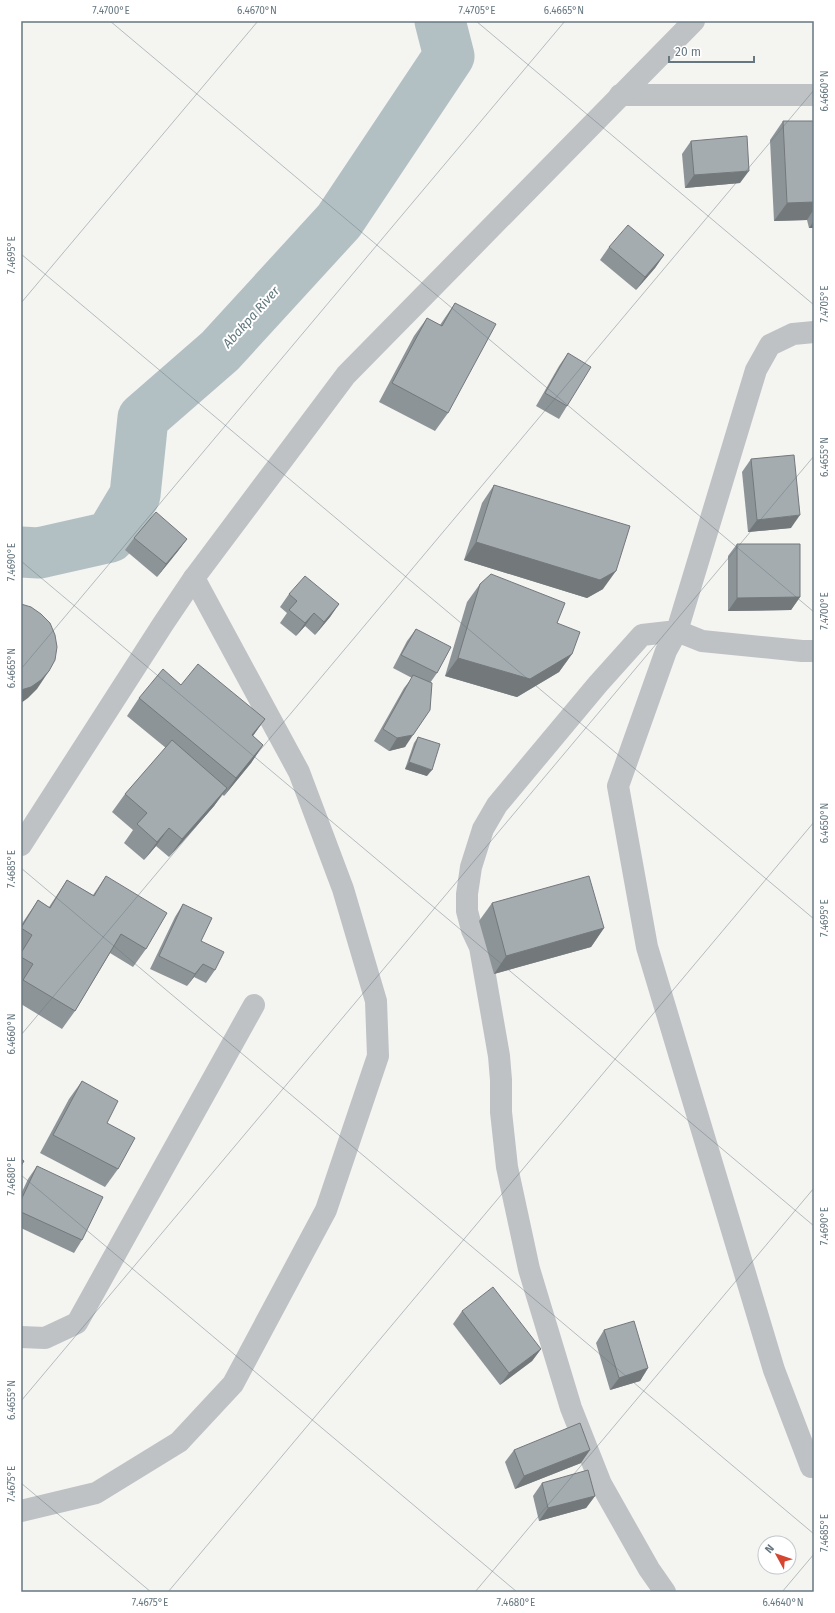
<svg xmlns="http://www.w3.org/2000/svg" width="835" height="1613" font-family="'Fira Sans',sans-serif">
<rect width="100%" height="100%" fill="#f4f4f1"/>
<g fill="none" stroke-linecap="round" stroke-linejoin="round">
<!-- river -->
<polyline stroke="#b3c0c3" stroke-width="51" points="21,552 39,553 110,537 135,495 143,418 220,351 339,221 449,56 440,21"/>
<!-- street -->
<g stroke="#bec2c5" stroke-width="22">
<polyline points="620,95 814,95"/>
<polyline points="21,845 163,624 194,578 346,375 694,21"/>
<polyline points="21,1337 45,1338 77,1323 254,1005"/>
<polyline points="811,1467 774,1370 647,947 618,786 666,651 677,631 702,641 802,651 814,651"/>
<polyline points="21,1511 96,1493 179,1442 233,1384 326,1210 378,1056 376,1001 343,889 299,772 194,578"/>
<polyline points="665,1592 649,1569 601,1484 571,1408 529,1269 507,1167 501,1112 501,1080 499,1056 480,947 472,930 467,911 467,894 471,867 483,829 497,805 598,684 642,635 677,631 756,370 770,345 793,334 814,332"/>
</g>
</g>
<!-- wall -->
<g fill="#8d9497">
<polygon points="783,121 814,121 814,228 809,228 807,220 774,221 770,140"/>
<polygon points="691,141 740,183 685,188 682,154"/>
<polygon points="609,247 664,255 655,268 636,290 600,260"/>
<polygon points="455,303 448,413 435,431 379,402 414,336 427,318 440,325"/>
<polygon points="568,353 567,406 559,419 536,406 559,366"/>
<polygon points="751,459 791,528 748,532 742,472"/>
<polygon points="494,485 603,589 587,598 464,560 482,503"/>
<polygon points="134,538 187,539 178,551 157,577 125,550"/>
<polygon points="737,544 800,597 791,610 728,611 728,556"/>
<polygon points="480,584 557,623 572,654 559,672 517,697 445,676 467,602"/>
<polygon points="289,594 339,604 330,617 315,635 305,626 296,636 280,623 287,613 280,607"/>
<polygon points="416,629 437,673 430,683 405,747 389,751 374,741 404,688 412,678 393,668 407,641"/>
<polygon points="181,685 265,719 253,736 263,745 251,763 224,796 222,794 214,806 169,857 156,846 144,860 124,843 133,830 112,812 125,794 166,748 127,716 139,698"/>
<polygon points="418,737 427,776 405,769 414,743"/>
<polygon points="106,876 146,949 133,967 110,953 75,1011 62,1029 21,1004 21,925 38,900 49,907 67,880 93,895"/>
<polygon points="492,903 604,928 591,947 494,974 479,921"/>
<polygon points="183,904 215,970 206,983 194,977 187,986 150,969 175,917"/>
<polygon points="82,1081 107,1123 118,1169 105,1187 40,1153 69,1099"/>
<polygon points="37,1166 82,1240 74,1253 21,1228 21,1194 28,1179"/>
<polygon points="462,1311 541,1349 532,1361 500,1385 453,1324"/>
<polygon points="604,1330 648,1368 640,1381 610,1390 596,1343"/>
<polygon points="514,1450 581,1463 515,1489 505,1462"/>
<polygon points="542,1483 595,1496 586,1508 539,1521 533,1496"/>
</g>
<!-- shaded-wall -->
<g fill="#73787b">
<polygon points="749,171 740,183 685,188 694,175"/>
<polygon points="814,202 814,209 807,220 774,221 787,203"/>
<polygon points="814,221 814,228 809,228"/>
<polygon points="664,255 655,268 636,290 645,277"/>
<polygon points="800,515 791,528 748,532 757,520"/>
<polygon points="187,539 178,551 157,577 166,564"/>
<polygon points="476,542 616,571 603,589 587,598 464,560"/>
<polygon points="800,597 791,610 728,611 737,598"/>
<polygon points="339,604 330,617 315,635 324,622"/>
<polygon points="314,613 305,626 296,636 305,623"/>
<polygon points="572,654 559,672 517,697 445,676 458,658"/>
<polygon points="49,671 37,689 28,698 21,703 21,690"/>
<polygon points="265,719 252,737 252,735"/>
<polygon points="413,735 405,747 389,751 397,738"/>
<polygon points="263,745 251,763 224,796 236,778"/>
<polygon points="409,762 432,770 427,776 405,769"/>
<polygon points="227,788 214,806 169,857 182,839"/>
<polygon points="169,828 156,846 144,860 157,842"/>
<polygon points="604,928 591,947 494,974 506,956"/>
<polygon points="203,964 194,977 187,986 195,974"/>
<polygon points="541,1349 532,1361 500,1385 509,1373"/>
<polygon points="648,1368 640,1381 610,1390 619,1378"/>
<polygon points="590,1450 581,1463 515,1489 524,1476"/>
<polygon points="595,1496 586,1508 539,1521 548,1508"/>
</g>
<!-- building -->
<g fill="#a4acb0" stroke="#73787b">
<polygon points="783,121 814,121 814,202 787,203"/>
<polygon points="747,136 749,171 694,175 691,141"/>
<polygon points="628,225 664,255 645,277 609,247"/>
<polygon points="455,303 496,324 448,413 392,383 427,318 442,326"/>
<polygon points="568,353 591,367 567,406 545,393"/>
<polygon points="794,455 800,515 757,520 751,459"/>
<polygon points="494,485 630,526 616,571 600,580 476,542"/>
<polygon points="156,512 187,539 166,564 134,538"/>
<polygon points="737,544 800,544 800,597 737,598"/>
<polygon points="491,574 565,603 557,623 580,632 572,654 530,679 458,658 480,584"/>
<polygon points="305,576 339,604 324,622 314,613 305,623 289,610 297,601 289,594"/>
<polygon points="21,604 31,607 41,614 50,623 55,635 57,647 55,660 49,671 41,680 31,687 21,690"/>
<polygon points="416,629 451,647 437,673 401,655"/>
<polygon points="198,664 265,719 252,735 263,745 236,778 139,698 163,669 181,685"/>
<polygon points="413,675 432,683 430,710 413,735 397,738 383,729"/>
<polygon points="418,737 440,744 432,770 409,762"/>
<polygon points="172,740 227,788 182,839 169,828 157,842 137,824 147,813 125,794"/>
<polygon points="106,876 167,913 146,949 121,934 75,1011 23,980 33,964 21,957 21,953 32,935 21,928 38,900 50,908 67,880 94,896"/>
<polygon points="589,876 604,928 506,956 492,903"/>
<polygon points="183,904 212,918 201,941 224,952 215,970 203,964 195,974 159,956"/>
<polygon points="82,1081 118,1101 107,1123 135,1138 118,1169 53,1135"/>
<polygon points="21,1159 24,1161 21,1166"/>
<polygon points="37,1166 103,1197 82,1240 21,1212 21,1200"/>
<polygon points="493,1287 541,1349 509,1373 462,1311"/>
<polygon points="634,1321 648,1368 619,1378 604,1330"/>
<polygon points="580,1423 590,1450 524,1476 514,1450"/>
<polygon points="588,1470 595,1496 548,1508 542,1483"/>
</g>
<!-- ticks -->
<path fill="none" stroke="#667780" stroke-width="1" stroke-opacity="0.45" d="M110 21 814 612M476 21 814 305M21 254 814 919M21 303 258 21M21 561 814 1226M21 669 565 21M21 868 814 1534M21 1035 814 90M21 1175 517 1592M21 1401 814 456M21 1483 151 1592M168 1592 814 822M475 1592 814 1188M782 1592 814 1554"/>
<g text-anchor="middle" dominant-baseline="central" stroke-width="4" stroke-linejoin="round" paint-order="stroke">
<!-- water labels -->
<g font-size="13" font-style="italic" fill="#61787d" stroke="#fff">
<text transform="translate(251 317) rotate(-48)">Abakpa River</text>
</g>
</g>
<!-- border -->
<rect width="835" height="1613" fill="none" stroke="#ffffff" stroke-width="44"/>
<!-- north arrow -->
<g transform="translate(777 1555) rotate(310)"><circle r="19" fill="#ffffff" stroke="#c2c9cc"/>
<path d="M0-3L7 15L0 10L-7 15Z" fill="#d54530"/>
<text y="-6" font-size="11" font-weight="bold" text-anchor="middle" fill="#667780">N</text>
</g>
<!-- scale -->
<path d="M669 56v6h85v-6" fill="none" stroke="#667780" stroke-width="2"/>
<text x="675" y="56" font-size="12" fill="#667780" stroke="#ffffff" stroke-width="3" paint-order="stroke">20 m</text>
<rect x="22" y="22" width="791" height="1569" fill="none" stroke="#667780" stroke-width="1.5"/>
<g font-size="10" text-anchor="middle" fill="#667780">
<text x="111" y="14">7.4700°E</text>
<text x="257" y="14">6.4670°N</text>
<text x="477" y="14">7.4705°E</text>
<text x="564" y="14">6.4665°N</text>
<text transform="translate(824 91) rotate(-90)" y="4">6.4660°N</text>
<text transform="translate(11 255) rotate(-90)" y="4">7.4695°E</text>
<text transform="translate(824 304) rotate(-90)" y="4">7.4705°E</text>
<text transform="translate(824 457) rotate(-90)" y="4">6.4655°N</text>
<text transform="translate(11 562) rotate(-90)" y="4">7.4690°E</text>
<text transform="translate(824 611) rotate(-90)" y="4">7.4700°E</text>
<text transform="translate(11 668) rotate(-90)" y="4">6.4665°N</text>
<text transform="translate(824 823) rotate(-90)" y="4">6.4650°N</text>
<text transform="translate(11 869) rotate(-90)" y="4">7.4685°E</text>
<text transform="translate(824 918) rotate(-90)" y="4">7.4695°E</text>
<text transform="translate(11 1034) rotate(-90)" y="4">6.4660°N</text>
<text transform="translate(11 1176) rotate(-90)" y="4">7.4680°E</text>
<text transform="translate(824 1226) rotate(-90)" y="4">7.4690°E</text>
<text transform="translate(11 1400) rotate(-90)" y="4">6.4655°N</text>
<text transform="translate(11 1484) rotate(-90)" y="4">7.4675°E</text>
<text transform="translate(824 1533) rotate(-90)" y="4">7.4685°E</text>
<text x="150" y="1606">7.4675°E</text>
<text x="516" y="1606">7.4680°E</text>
<text x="783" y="1606">6.4640°N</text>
</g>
</svg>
